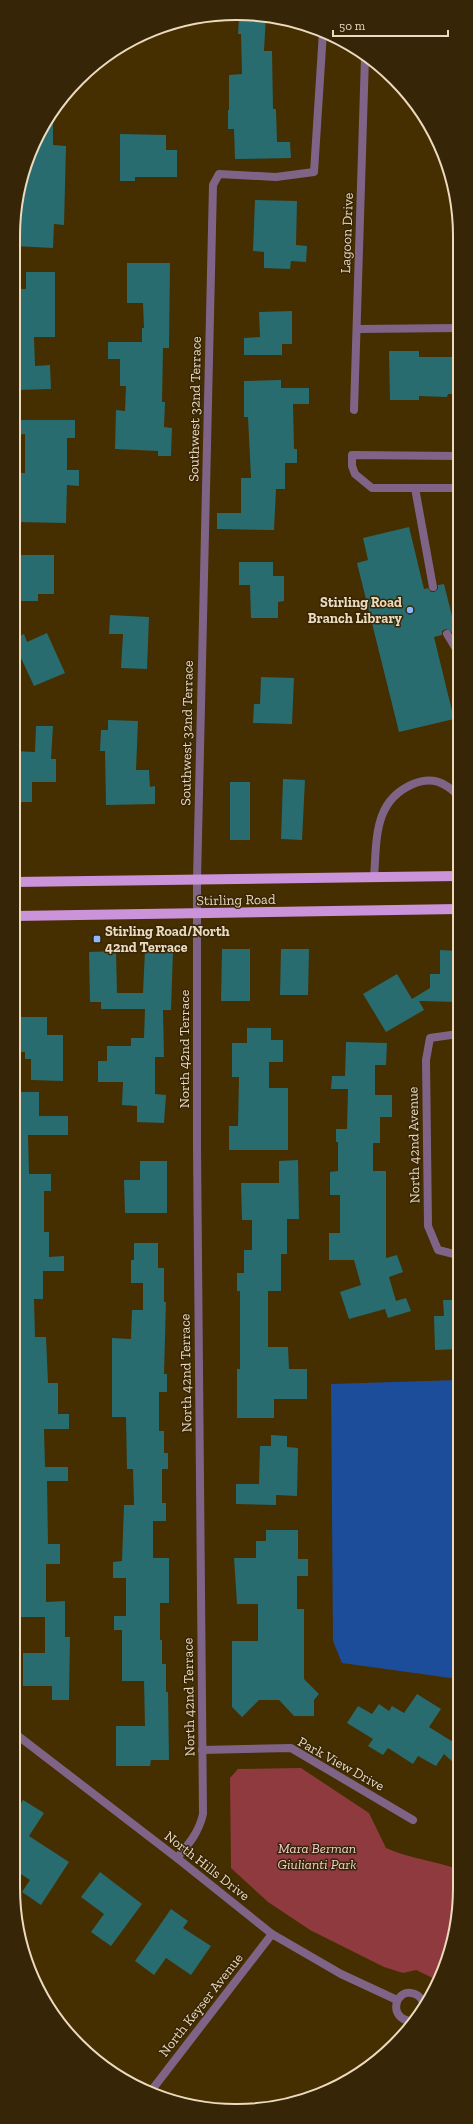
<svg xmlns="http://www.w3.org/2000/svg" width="473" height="2124" font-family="'Zilla Slab',serif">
<rect width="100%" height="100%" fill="#452e00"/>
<!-- green -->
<path fill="#8e3a3f" d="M301 1768 369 1813 386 1848C409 1858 434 1861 458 1869V1917L437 1980 416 1970 403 1973 384 1967 310 1930 268 1902 231 1868 230 1778 238 1769Z"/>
<!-- water -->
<polygon fill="#1c4d9a" points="458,1380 458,1679 342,1663 333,1641 331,1384"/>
<!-- building -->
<g fill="#286c6f">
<polygon points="266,15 264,51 272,51 273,109 276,109 277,142 290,142 291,158 235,159 234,129 228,129 228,110 229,110 229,75 242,74 241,34 238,34 239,17"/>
<polygon points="53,113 53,145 66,146 64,225 54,224 53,248 15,246 15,207 43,125"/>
<polygon points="120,134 166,135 166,150 177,150 177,177 135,177 135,181 120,181"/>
<polygon points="255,200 297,201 296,245 307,246 306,262 291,261 290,269 264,268 264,252 253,251"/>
<polygon points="127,263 170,263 169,348 163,348 162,402 165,402 164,427 172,428 171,456 158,456 158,451 115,449 116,410 125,411 126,386 120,386 120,359 108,359 108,342 142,342 142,328 144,328 143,303 127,303"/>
<polygon points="26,272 55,272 55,337 34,337 35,366 50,365 51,389 16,390 15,289 26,289"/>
<polygon points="292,311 292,344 282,344 282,355 244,355 244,338 260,337 259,312"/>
<polygon points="389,351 419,351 419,357 458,357 458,394 448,394 447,397 419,396 419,400 390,400"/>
<polygon points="281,380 281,388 309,388 309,404 293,404 294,449 297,449 297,463 285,463 285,489 276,489 274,530 217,529 217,513 241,513 241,478 251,478 248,417 244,417 244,381"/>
<polygon points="15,420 75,420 75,438 67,438 67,470 79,470 79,486 67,485 66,523 15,522 15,473 25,473 25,434 15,435"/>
<polygon points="409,527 424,589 428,588 431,592 434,592 438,589 438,585 444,584 456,632 453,633 446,629 442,631 442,635 434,637 454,719 399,732 357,563 368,560 363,538"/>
<polygon points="15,555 54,555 54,594 38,594 38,601 14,601"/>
<polygon points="239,562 273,562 273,576 284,576 284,601 278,602 278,618 251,618 250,585 239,585"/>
<polygon points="110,615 149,617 147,669 121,668 123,634 109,634"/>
<polygon points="47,633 65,673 34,686 21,658 14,661 14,639 24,634 27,642"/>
<polygon points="261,677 294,678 292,724 253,723 254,704 260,704"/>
<polygon points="108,720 138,721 136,770 149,770 150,787 155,786 155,804 106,805 105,751 100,751 101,730 108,730"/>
<polygon points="36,726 53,726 51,759 56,759 56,782 32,782 32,802 14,802 14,751 35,752"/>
<polygon points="283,779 305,780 302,840 281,839"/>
<rect x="230" y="782" width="20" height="58"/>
<polygon points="222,949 250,949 250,1001 221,1001"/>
<polygon points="281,949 309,949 308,995 280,995"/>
<polygon points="145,950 173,951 171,1010 163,1010 164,1057 155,1057 155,1094 166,1095 164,1123 137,1122 137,1106 122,1105 123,1082 98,1082 98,1061 107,1061 107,1046 131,1046 131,1038 144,1038 145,1009 101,1009 101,1002 90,1002 89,952 116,951 117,993 143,993"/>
<polygon points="440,950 458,951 458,1002 419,1001 424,1010 386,1032 363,994 397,974 412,999 430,988 430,974 440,974"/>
<polygon points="14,1017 47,1017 47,1035 63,1035 63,1081 31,1080 31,1059 25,1059 25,1052 14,1052"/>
<polygon points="247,1028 271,1028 271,1040 283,1040 283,1062 269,1062 269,1088 288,1088 288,1150 229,1150 229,1126 238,1126 239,1077 232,1077 232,1043 247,1043"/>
<polygon points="346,1042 387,1043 386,1065 375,1065 375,1095 392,1095 392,1117 380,1117 380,1143 373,1143 373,1171 386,1171 386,1258 397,1255 403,1272 389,1277 396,1301 406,1298 411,1311 388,1318 385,1309 349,1319 340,1292 361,1285 354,1260 329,1260 329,1233 340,1233 340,1195 330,1195 330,1172 338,1171 338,1142 336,1142 336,1129 347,1129 348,1089 331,1089 332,1076 345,1076"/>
<polygon points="14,1092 39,1092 39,1116 68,1116 68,1135 28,1135 29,1174 51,1174 51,1191 44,1191 44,1232 49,1232 49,1257 64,1256 64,1271 43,1271 43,1299 34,1299 35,1337 46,1337 48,1383 58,1383 58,1414 69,1414 69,1429 44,1429 45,1467 68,1467 68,1481 47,1481 48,1544 60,1544 60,1564 46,1564 46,1602 65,1601 65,1637 70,1637 69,1700 52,1700 52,1686 23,1686 23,1653 45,1653 45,1617 21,1617 21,1592 13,1592 13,1545 18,1545 16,1486 13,1486 14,1388 17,1388 16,1354 14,1354"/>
<polygon points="298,1160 299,1219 287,1219 287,1254 281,1254 281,1291 268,1291 268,1347 288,1347 289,1369 307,1369 307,1399 274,1399 274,1418 237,1418 237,1369 240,1369 240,1291 237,1291 237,1273 244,1273 244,1250 252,1250 252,1220 242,1220 241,1183 279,1183 279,1161"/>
<polygon points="140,1161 167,1161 167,1213 125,1213 124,1180 140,1180"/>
<polygon points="134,1243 158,1243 158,1268 164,1268 164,1302 166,1302 164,1374 167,1374 167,1392 159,1392 159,1431 164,1431 164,1453 168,1453 168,1469 162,1469 162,1503 166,1503 166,1521 153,1521 153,1558 169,1558 169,1603 160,1603 160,1640 162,1640 162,1664 166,1664 166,1692 168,1692 169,1760 151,1760 150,1766 116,1766 116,1726 145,1726 144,1681 122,1681 122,1630 114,1630 114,1616 126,1616 126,1578 113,1578 113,1562 122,1561 124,1505 134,1505 133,1469 127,1469 126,1417 112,1417 112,1338 131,1339 132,1310 143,1310 143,1283 131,1283 131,1260 134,1260"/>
<polygon points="443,1300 458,1300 458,1349 435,1350 434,1316 444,1316"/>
<polygon points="271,1435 287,1436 287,1447 298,1448 297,1496 276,1495 276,1505 236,1504 236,1484 259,1484 260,1446 271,1446"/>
<polygon points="266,1530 298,1530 298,1559 308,1559 308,1576 297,1576 297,1609 304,1609 304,1679 319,1694 314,1700 314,1716 294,1716 279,1700 259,1700 242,1717 232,1707 232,1641 258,1641 258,1604 237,1604 234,1558 256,1558 256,1541 266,1541"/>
<polygon points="417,1694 441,1709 429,1727 458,1745 458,1767 444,1754 436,1766 418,1756 413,1764 388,1748 383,1755 368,1746 373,1739 347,1723 358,1706 372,1714 379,1704 389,1711 392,1706 404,1713"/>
<polygon points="23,1800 44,1813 29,1836 69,1862 41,1905 22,1892 30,1880 13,1869 13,1815"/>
<polygon points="100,1872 142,1904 111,1946 91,1932 104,1914 81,1897"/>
<polygon points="171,1909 188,1921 183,1928 211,1946 191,1975 166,1958 154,1975 135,1961"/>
</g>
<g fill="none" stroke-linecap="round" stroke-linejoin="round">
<!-- lane -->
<g stroke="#806487" stroke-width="8">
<polyline points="415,488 433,587"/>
<polyline points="458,488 372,488 355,474 352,466 352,455 458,456"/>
<polyline points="447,634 458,652"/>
<path d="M374 877C377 840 373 801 413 784 432 776 444 782 458 795"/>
</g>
<!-- street -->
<g stroke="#806487" stroke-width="8">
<polyline points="358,329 458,328"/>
<polyline points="354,410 365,57"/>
<polyline points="458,1255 438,1250 428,1226 426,1060 430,1038 458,1034"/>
<polyline points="13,1732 177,1858 272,1934 341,1974 397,2000"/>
<polyline points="202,1750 291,1748 413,1820"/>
<path d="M177 1858C189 1844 199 1832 203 1814L197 1147V880L213 185 219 174 276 177 314 172 323 32"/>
<path d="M411 2021C387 2019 395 1986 415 1994 421 1996 423 2001 424 2006"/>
<polyline points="151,2091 272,1934"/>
</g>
<!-- primary -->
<g stroke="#cb93d9" stroke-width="10">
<polyline points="14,882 458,876"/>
<polyline points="14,916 458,909"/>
</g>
</g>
<!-- markers -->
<g fill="#8eb9fc" stroke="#362607" stroke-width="1.5">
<circle cx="410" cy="610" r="4"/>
<rect x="93" y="935" width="8" height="8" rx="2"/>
</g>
<g text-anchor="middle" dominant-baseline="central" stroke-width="3" stroke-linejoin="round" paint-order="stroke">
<!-- street labels -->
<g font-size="14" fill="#ecdabe" stroke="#362607">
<text transform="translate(347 233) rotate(-88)">Lagoon Drive</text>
<text transform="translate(195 409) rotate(-89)">Southwest 32nd Terrace</text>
<text transform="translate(187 733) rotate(-89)">Southwest 32nd Terrace</text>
<text transform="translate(236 900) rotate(-1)">Stirling Road</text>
<text transform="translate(184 1049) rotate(-90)">North 42nd Terrace</text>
<text transform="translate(414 1145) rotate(-91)">North 42nd Avenue</text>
<text transform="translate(186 1373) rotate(-91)">North 42nd Terrace</text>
<text transform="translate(189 1697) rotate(-91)">North 42nd Terrace</text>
<text transform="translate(341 1764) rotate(29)">Park View Drive</text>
<text transform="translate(207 1866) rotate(38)">North Hills Drive</text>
<text transform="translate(201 2005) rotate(-52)">North Keyser Avenue</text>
</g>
<!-- poi labels -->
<g font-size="14" font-weight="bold" fill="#ecdabe" stroke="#362607" text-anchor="end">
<text x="402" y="602">Stirling Road<tspan x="402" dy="16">Branch Library</tspan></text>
<text x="105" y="931" text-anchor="start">Stirling Road/North<tspan x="105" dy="16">42nd Terrace</tspan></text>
</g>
<!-- park labels -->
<g font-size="14" font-style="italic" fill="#eed0d0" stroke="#362607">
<text x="317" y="1848">Mara Berman<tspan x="317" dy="16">Giulianti Park</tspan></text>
</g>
</g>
<!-- crop -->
<path d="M0 0H473V2124H0ZM236 20H237A216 216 0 0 1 453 236V1888A216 216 0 0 1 237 2104H236A216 216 0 0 1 20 1888V236A216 216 0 0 1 236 20Z" fill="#362607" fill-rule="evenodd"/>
<path fill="none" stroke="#ecdabe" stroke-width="2" d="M236 20H237A216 216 0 0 1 453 236V1888A216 216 0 0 1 237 2104H236A216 216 0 0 1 20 1888V236A216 216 0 0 1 236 20Z"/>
<!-- scale -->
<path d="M333 30v6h115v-6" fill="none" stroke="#ecdabe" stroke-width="2"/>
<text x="339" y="30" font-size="12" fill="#ecdabe" stroke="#362607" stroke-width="3" paint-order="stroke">50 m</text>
</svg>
